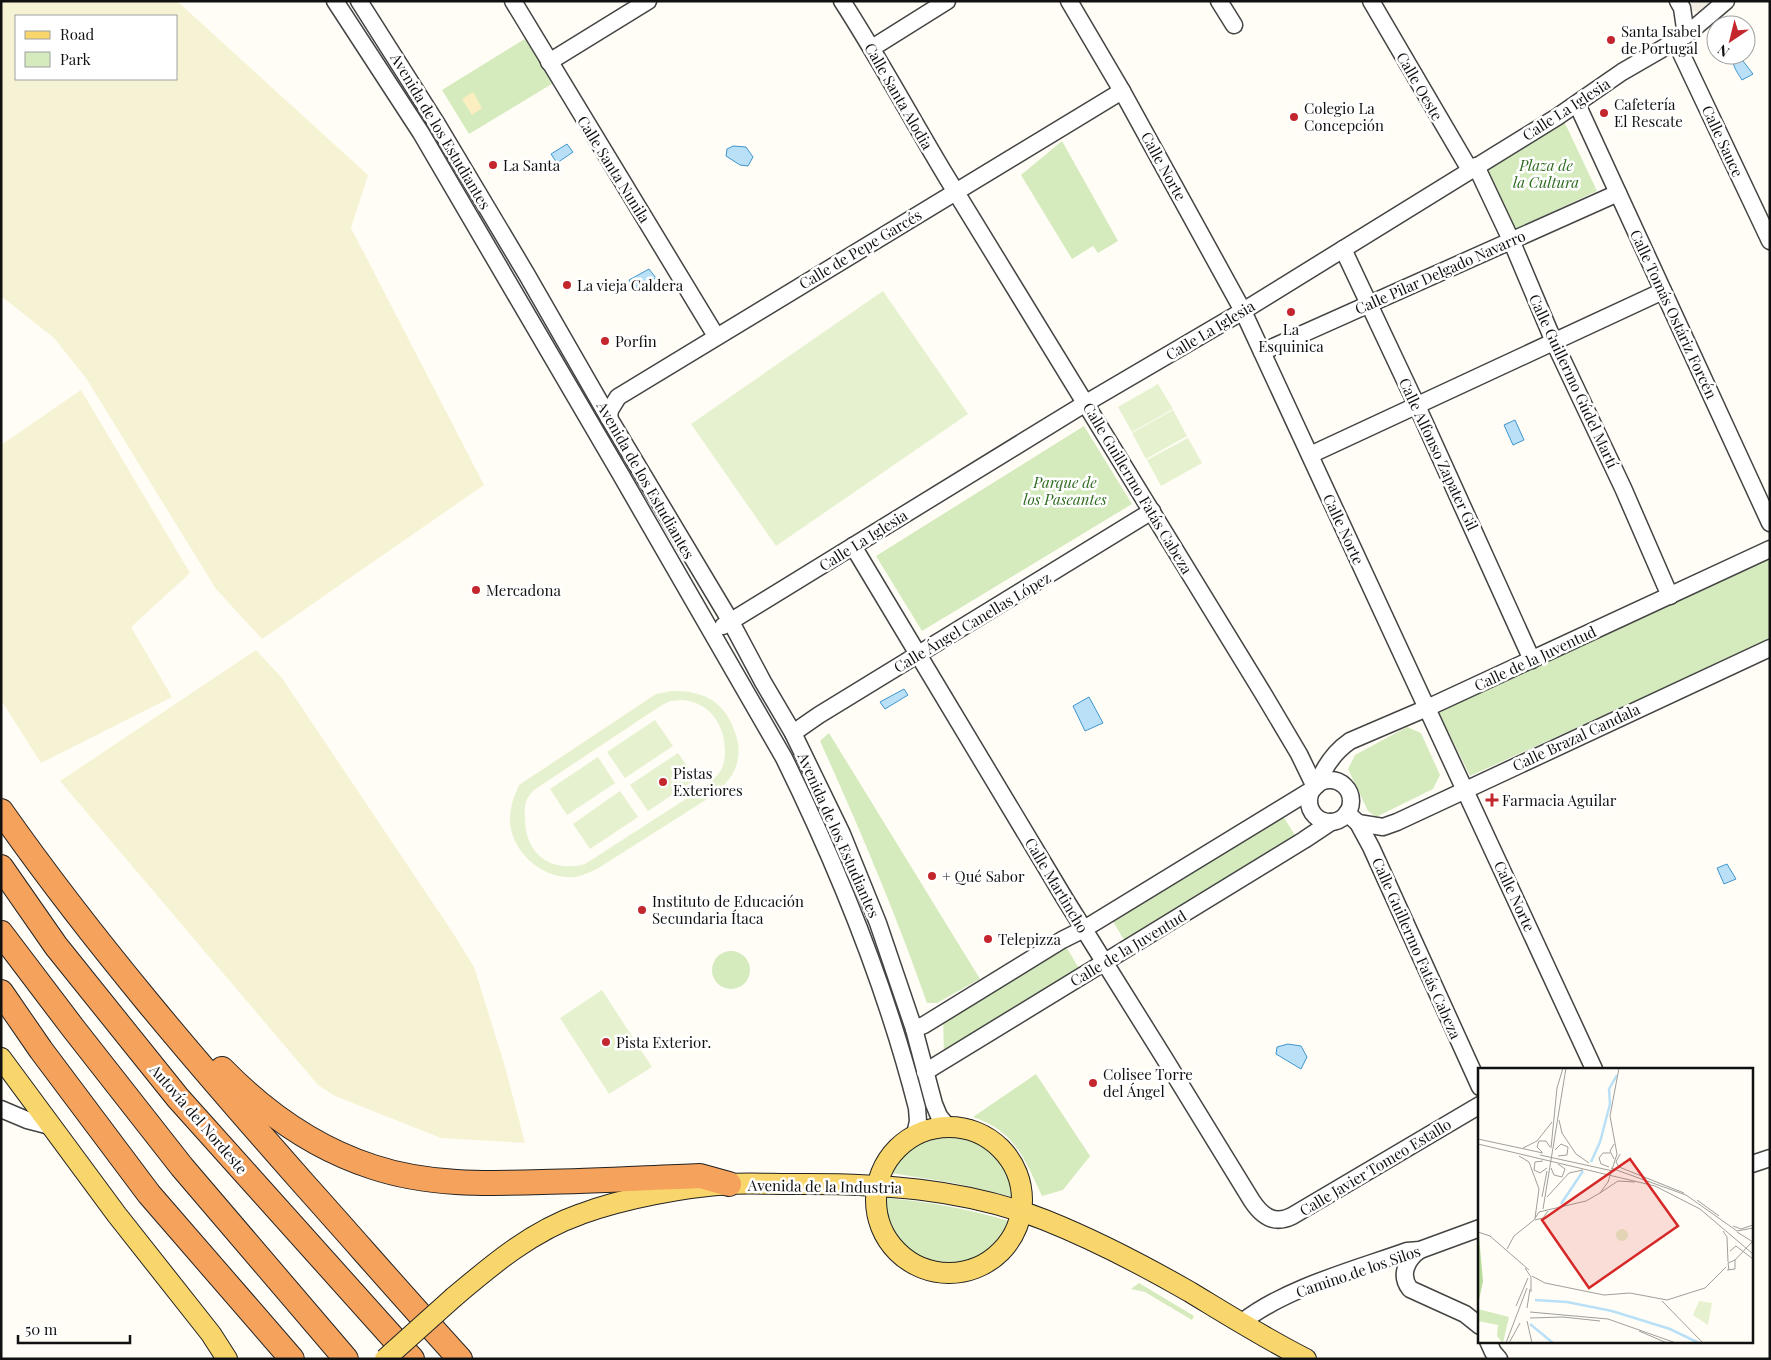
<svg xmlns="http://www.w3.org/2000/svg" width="1771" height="1360" font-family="'Playfair Display',serif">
<rect width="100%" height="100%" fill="#fffdf5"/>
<!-- farmland -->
<g fill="#f6f3d4" fill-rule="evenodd">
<path d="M1 1H177L368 175 351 228 484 485 262 639 216 589 86 378 54 338 1 296ZM16 16H176V79H16Z"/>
<polygon points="81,390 190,573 131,627 172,697 41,763 1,700 1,445"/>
<polygon points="256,650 282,678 453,933 474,967 504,1063 525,1143 441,1138 335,1096 318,1085 60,781"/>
</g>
<!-- green -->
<g fill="#d5ebbd">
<polygon points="528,37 555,82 469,134 442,90"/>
<polygon points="1563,119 1597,191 1513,230 1485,169"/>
<polygon points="1062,141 1118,241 1098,253 1093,246 1072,259 1021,175"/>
<polygon points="1084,426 1132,504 922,631 876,556"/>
<polygon points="1770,555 1770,640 1470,776 1438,711"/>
<polygon points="1407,727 1421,733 1440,775 1433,789 1376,817 1368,811 1348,769 1355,755"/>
<path d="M829 733 980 979 937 1003H927C896 914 859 827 820 741Z"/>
<polygon points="1281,813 1298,840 1127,945 1111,918"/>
<polygon points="1062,940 1083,975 944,1060 943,1013"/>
<circle cx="731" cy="970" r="19"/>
<path d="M1036 1074 1090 1156 1063 1190 1042 1196C1024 1158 1015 1131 973 1117Z"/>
<path d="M948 1134C976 1135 1002 1151 1012 1178 1014 1184 1017 1190 1016 1197H1013L954 1183 891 1173C897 1149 926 1137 948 1134Z"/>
<path d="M887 1198C929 1202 969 1209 1009 1221L1012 1226C978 1292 893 1276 884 1201Z"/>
<polygon points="1139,1283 1194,1316 1192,1320 1145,1292 1131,1289"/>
</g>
<!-- sand -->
<polygon fill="#fbeec1" points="473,92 482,108 472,115 462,99"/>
<!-- pitch -->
<g fill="#e6f2cf" fill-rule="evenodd">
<polygon points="883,291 968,414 776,546 691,424"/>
<polygon points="1158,384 1173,409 1132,432 1118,407"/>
<polygon points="1173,410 1187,436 1146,459 1132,433"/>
<polygon points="1188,438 1202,463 1161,486 1147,460"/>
<path d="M671 691C704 690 726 702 736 735 739 745 740 755 736 766 732 779 722 787 712 796L597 869C591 871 583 876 575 877 544 880 513 854 510 823 509 810 514 796 519 785L656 694ZM682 700C710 702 725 725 725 752 725 757 724 763 722 768 719 775 712 780 706 786L585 864C550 873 525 854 525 818 524 806 525 799 534 790L662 705 670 701Z"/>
<polygon points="655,720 673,746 625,778 607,752"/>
<polygon points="678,753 696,779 648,811 630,785"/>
<polygon points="598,757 615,783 567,815 550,789"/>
<polygon points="620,791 638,817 590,849 573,824"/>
<polygon points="602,990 652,1067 609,1094 560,1018"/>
</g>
<!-- plaza -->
<polygon fill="#f1ede2" points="1683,1 1721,1 1706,14 1688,10"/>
<!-- water -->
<g fill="#b9e0f7" stroke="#3f96cf">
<path d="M1736 56 1740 57 1753 74 1742 80C1738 73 1729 63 1736 56Z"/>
<polygon points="567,144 573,152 557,163 551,154"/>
<polygon points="733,146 746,147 753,157 748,166 740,165 726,156 727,149"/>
<polygon points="649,269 656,278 634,290 629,280"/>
<polygon points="1515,420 1524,440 1513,445 1504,425"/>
<polygon points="904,689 908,695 885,709 880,702"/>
<polygon points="1089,697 1103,723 1085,731 1073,706"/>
<polygon points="1727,864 1736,879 1724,884 1717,868"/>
<polygon points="1288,1044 1301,1046 1307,1057 1301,1069 1276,1054 1277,1047"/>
</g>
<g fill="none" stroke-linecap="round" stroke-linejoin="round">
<defs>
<g id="minor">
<path d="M335 1 421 133 621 475 784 758C839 870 886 986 917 1108L918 1121 915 1135"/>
<polyline points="359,1 437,124 527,275 609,418 731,622 763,682 793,733 842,834 878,923 914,1029 934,1104 939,1116 948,1127"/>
<polyline points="513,1 716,336"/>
<path d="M842 1C879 58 911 118 946 176L1264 695 1299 754 1315 787"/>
<polyline points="1069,1 1122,91 1243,311 1594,1069"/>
<polyline points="1219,1 1234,25"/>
<polyline points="1371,1 1470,170"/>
<polyline points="1678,1 1682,8 1686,35"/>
<polyline points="1677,40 1681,53 1770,241"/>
<polyline points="872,48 947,1"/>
<polyline points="549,62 648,1"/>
<polyline points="1577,104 1770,523"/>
<polyline points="1476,166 1511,240 1554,342 1623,488 1670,596"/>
<polyline points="1343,249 1417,406 1532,660"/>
<polyline points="1262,352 1618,193"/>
<polyline points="609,418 610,410 618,397 1122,91"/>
<polyline points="1310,455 1663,291"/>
<path d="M853 546 1065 899 1163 1056 1252 1201C1262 1216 1274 1225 1292 1216L1480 1105"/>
<polyline points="723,626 1086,403 1243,311 1557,117 1622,72 1686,35 1726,1"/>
<polyline points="793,733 819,715 1152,511"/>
<circle cx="1330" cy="801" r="21"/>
<path d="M1317 785C1324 767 1334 752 1350 741L1427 708 1770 549"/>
<polyline points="1347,813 1358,823 1371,847 1480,1087"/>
<polyline points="1358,823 1383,827 1397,822 1770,648"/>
<polyline points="914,1029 924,1025 1062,940 1084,929 1313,789"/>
<polyline points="925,1072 1304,840 1331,822"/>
<polyline points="1,1109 27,1120 50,1126"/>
<polyline points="1752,1164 1770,1158"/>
<path d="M1420 1250C1407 1259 1399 1275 1410 1289L1465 1314 1480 1326"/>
<path d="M1241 1323C1285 1288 1354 1270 1407 1251L1420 1250 1480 1228"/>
<polyline points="1488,1341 1493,1352 1499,1359"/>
</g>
<g id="major">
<polyline points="1,1058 117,1215 211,1334 227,1359"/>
<circle cx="949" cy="1200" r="73"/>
<path d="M454 1297C493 1264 532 1231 581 1214 624 1198 685 1187 730 1184 750 1183 770 1184 790 1184 877 1183 963 1188 1045 1220 1095 1240 1143 1265 1190 1292 1228 1315 1266 1339 1306 1359"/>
</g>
<g id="highway">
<path d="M1 811C93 942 198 1064 304 1184 356 1242 407 1301 460 1359"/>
<polyline points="1,867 56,946 178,1098 412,1359"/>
<polyline points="1,933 73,1028 182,1167 346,1359"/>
<polyline points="1,992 41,1050 149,1194 292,1359"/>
<path d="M222 1069C265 1113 314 1148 373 1167 427 1185 485 1184 542 1182 594 1181 647 1178 700 1176L729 1184"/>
</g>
</defs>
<!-- minor casing -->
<use href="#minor" stroke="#444" stroke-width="19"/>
<!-- major casing -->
<use href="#major" stroke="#222" stroke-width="22"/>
<!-- highway casing -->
<use href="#highway" stroke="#222" stroke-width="26"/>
<!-- minor -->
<use href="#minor" stroke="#fff" stroke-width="16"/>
<!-- major -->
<use href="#major" stroke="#f9d66b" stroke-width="20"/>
<!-- highway -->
<use href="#highway" stroke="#f5a25d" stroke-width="24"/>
<defs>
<polyline id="major-bridge" points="385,1359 454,1297"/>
</defs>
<!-- major-bridge casing -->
<use href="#major-bridge" stroke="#222" stroke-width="22" stroke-linecap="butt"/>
<!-- major-bridge -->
<use href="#major-bridge" stroke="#f9d66b" stroke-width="20"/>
</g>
<!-- markers -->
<g fill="#c4262e" stroke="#fff" stroke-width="2">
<circle cx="1611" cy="40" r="5"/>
<circle cx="1604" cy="113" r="5"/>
<circle cx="1294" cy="117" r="5"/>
<circle cx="493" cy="165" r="5"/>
<circle cx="567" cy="285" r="5"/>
<circle cx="1291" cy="312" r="5"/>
<circle cx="605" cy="341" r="5"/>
<circle cx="476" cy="590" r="5"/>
<circle cx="663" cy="782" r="5"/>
<path d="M1489.5 792.5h5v5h5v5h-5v5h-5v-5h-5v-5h5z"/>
<circle cx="932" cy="876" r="5"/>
<circle cx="642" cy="910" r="5"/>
<circle cx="988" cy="939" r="5"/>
<circle cx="606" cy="1042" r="5"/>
<circle cx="1093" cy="1083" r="5"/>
</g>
<g text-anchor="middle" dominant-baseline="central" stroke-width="5" stroke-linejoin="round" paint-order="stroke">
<!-- poi labels -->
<g font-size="15" fill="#111" stroke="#fff" text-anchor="start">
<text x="1621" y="31">Santa Isabel<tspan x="1621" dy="17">de Portugal</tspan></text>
<text x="1614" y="104">Cafetería<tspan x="1614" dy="17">El Rescate</tspan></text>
<text x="1304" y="108">Colegio La<tspan x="1304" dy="17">Concepción</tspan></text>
<text x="503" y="165">La Santa</text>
<text x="577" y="285">La vieja Caldera</text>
<text x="1291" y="329" text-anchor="middle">La<tspan x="1291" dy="17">Esquinica</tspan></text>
<text x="615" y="341">Porfin</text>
<text x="486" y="590">Mercadona</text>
<text x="673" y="773">Pistas<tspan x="673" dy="17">Exteriores</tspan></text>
<text x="1502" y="800">Farmacia Aguilar</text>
<text x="942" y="876">+ Qué Sabor</text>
<text x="652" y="901">Instituto de Educación<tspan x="652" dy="17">Secundaria Ítaca</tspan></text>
<text x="998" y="939">Telepizza</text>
<text x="616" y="1042">Pista Exterior.</text>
<text x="1103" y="1074">Colisee Torre<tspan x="1103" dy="17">del Ángel</tspan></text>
</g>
<!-- street labels -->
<g font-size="15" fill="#111" stroke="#fff">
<text transform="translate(1420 86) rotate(60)">Calle Oeste</text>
<text transform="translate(899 96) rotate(60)">Calle Santa Alodia</text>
<text transform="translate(1566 109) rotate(-33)">Calle La Iglesia</text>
<text transform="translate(441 131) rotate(59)">Avenida de los Estudiantes</text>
<text transform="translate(1723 141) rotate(65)">Calle Sauce</text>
<text transform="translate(1164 166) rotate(61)">Calle Norte</text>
<text transform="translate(614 169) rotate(58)">Calle Santa Nunila</text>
<text transform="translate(860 249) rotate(-31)">Calle de Pepe Garcés</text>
<text transform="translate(1440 272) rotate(-24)">Calle Pilar Delgado Navarro</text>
<text transform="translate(1674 314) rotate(65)">Calle Tomás Ostáriz Forcén</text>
<text transform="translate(1210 330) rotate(-31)">Calle La Iglesia</text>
<text transform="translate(1574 381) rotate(65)">Calle Guillermo Gúdel Martí</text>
<text transform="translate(1439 454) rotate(65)">Calle Alfonso Zapater Gil</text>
<text transform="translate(646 480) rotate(60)">Avenida de los Estudiantes</text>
<text transform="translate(1138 488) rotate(59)">Calle Guillermo Fatás Cabeza</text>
<text transform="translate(1344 529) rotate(65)">Calle Norte</text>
<text transform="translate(863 540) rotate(-32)">Calle La Iglesia</text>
<text transform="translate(972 622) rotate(-31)">Calle Ángel Canellas López</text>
<text transform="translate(1535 658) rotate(-25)">Calle de la Juventud</text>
<text transform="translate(1576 737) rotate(-25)">Calle Brazal Candala</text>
<text transform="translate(839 835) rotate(66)">Avenida de los Estudiantes</text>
<text transform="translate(1057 885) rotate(59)">Calle Martincho</text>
<text transform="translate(1515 896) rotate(65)">Calle Norte</text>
<text transform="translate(1128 948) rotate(-31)">Calle de la Juventud</text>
<text transform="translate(1417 948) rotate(66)">Calle Guillermo Fatás Cabeza</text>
<text transform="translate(199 1119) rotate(49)">Autovía del Nordeste</text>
<text transform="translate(1375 1167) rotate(-31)">Calle Javier Tomeo Estallo</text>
<text transform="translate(825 1186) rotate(1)">Avenida de la Industria</text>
<text transform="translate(1358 1271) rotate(-19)">Camino de los Silos</text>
</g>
<!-- park labels -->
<g font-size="15" font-style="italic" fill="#2f6b1f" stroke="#fff">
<text x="1546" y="165">Plaza de<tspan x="1546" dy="17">la Cultura</tspan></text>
<text x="1065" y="482">Parque de<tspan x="1065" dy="17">los Paseantes</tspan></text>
</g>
</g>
<!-- overview -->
<g transform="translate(1478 1068)">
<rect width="275" height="275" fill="#fffdf5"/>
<path d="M0 241 31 249 25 275 19 268 20 257 0 253Z" fill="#d5ebbd"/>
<path d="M0 157 5 213 0 237Z" fill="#b9dc9c"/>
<path d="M138 167a6 6 0 1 1 12 0a6 6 0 1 1-12 0ZM221 233 234 235 230 257 215 247Z" fill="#e6f2cf"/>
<path fill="none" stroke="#b9e0f7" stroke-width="2.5" d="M113 94 122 74 132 36 131 21 139 7M83 136 105 103M57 232 89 234 134 243 192 261 221 275M52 256 75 275"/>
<path fill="none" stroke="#a09f9a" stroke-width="1" d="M81 52 84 65 98 86 111 95M0 71 65 85M0 76 177 118 222 141 275 186M45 80 59 73 74 54M73 80 79 20 85 0M77 82 83 76 90 79 89 87 80 88M64 84 59 79 61 73H68L72 79M139 86 132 48 141 0M142 86 138 94 141 99 206 125M62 87 135 103M41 88 51 94 61 121 57 150M136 91 132 83 136 76M65 93 57 94 56 102 62 105 69 100M131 99 123 96 121 90 125 85H132M73 100 76 107 84 109 87 101 80 96M133 100 208 127 259 163 275 160M122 125 140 113 157 114M64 129 69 103M69 129 91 105 105 102M219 132 241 148M65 141 88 0M57 152 65 150 70 143M255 158 263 161 275 157M245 163 249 169 250 194M0 164 12 168 51 202M259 164 275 174M29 181 36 168 56 152 61 144 108 133 122 125 130 114 139 86M252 183 258 178 275 191M47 200 53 209V224M249 202 257 201V192M251 202 250 195 257 192 275 173M54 208 67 215 126 227 152 225 189 232 227 220 248 199M184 233 225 275M38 238 50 210M49 240 52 221M52 244 130 251 198 275M52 250 85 249 122 253M49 253 54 275M161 263 189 275M28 275 49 220M31 275 42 255"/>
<path fill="#d62828" fill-opacity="0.15" stroke="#d62828" stroke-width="2.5" d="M152 91 200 158 111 220 64 152Z"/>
<rect width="275" height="275" fill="none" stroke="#111" stroke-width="2.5"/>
</g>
<!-- border -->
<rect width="1771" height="1360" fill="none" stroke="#111111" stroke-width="5"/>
<!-- legend -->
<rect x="15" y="15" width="162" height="65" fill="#ffffff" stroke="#a0a0a0"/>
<rect x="25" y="31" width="25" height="8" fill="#f9d66b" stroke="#a0a0a0"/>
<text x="60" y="40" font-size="15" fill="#111111">Road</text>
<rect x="25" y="52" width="25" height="15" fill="#d5ebbd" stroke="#a0a0a0"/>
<text x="60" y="65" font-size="15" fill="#111111">Park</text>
<!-- north arrow -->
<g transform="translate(1731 40) rotate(215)"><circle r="24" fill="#ffffff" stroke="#a0a0a0"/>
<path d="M0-4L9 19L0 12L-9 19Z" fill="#c4262e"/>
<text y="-8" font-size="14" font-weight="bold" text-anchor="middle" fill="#111111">N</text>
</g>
<!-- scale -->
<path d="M18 1335v8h112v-8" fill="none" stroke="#111111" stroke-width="2.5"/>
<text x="25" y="1335" font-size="15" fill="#111111" stroke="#ffffff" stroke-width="4" paint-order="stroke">50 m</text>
</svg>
